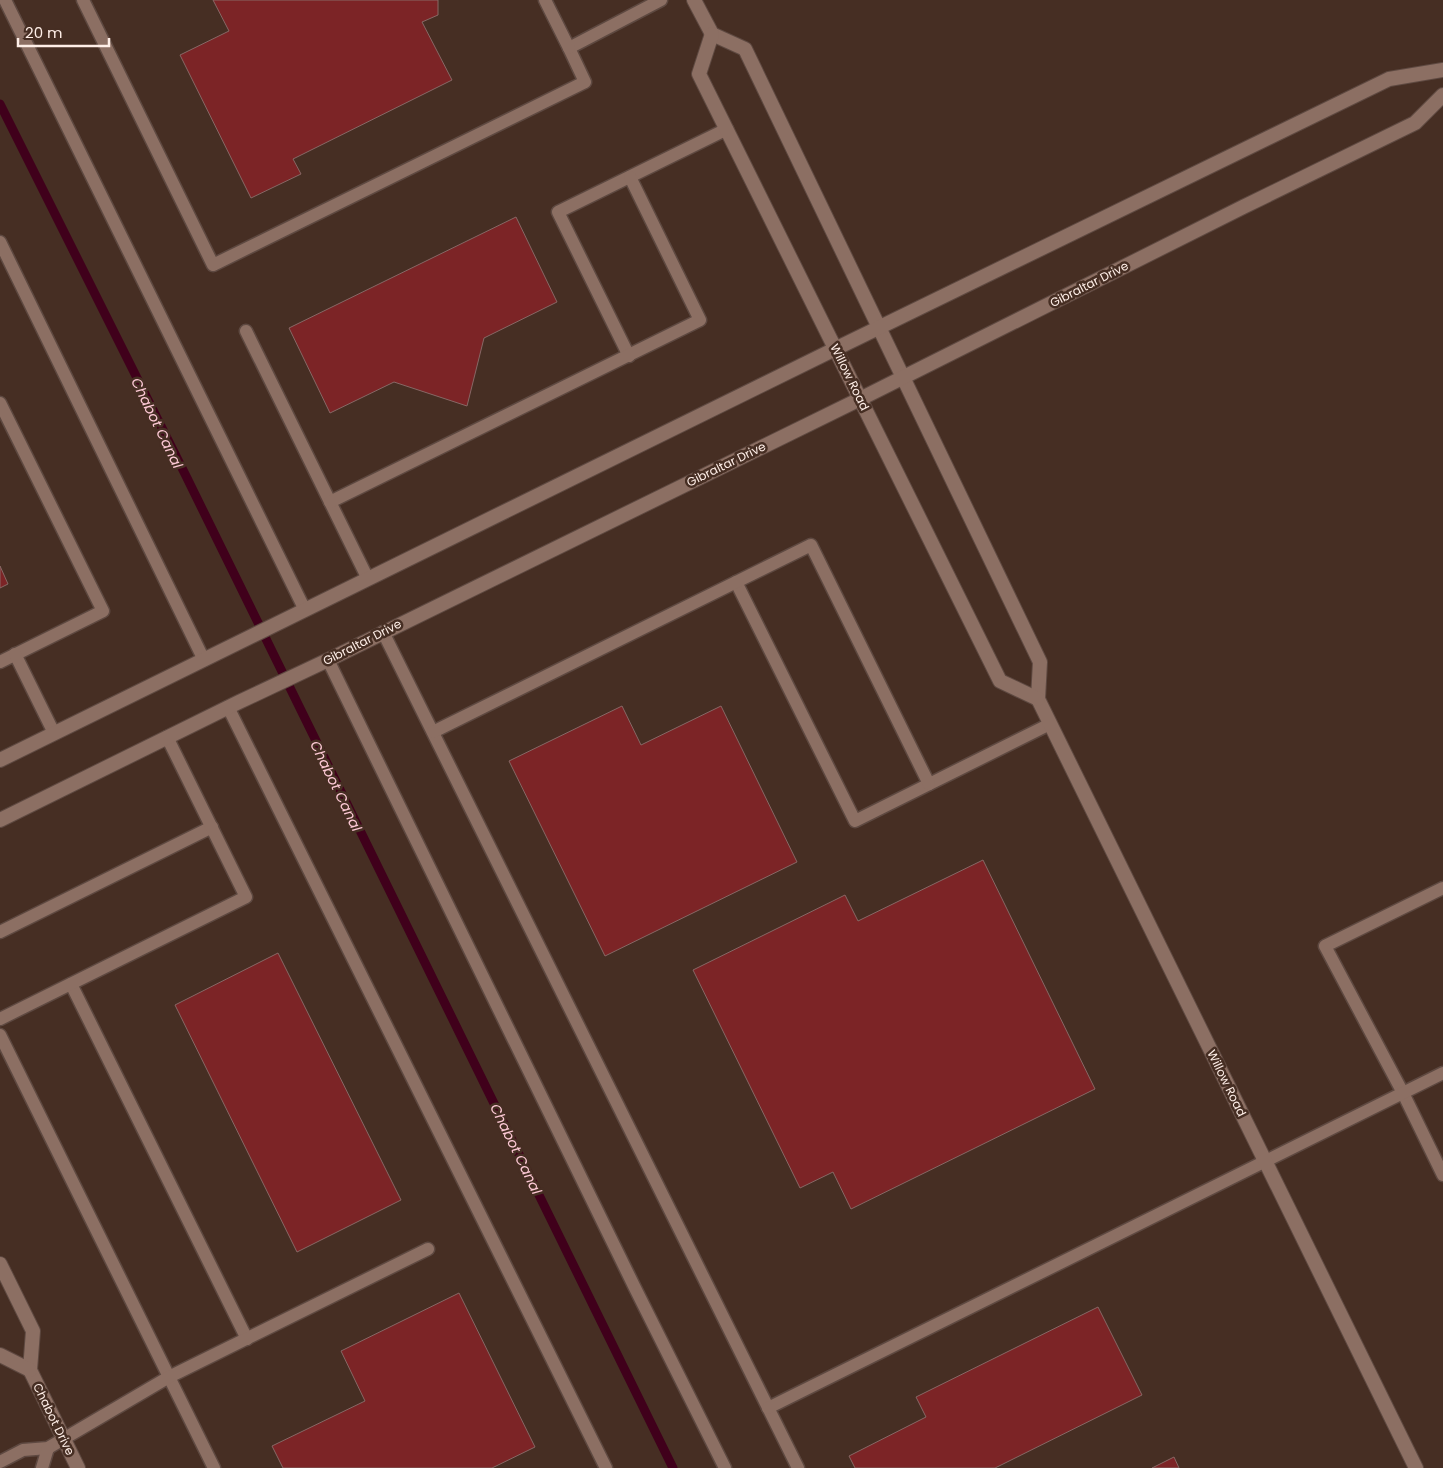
<svg xmlns="http://www.w3.org/2000/svg" width="1443" height="1468" font-family="Poppins,sans-serif">
<rect width="100%" height="100%" fill="#462e23"/>
<g fill="none" stroke-linecap="round" stroke-linejoin="round">
<!-- stream -->
<polyline stroke="#40001b" stroke-width="9" points="0,104 187,478 673,1468"/>
</g>
<!-- building -->
<g fill="#7c2426" stroke="#876865">
<polygon points="213,0 438,0 438,15 422,22 452,80 293,159 301,174 251,198 180,55 229,31"/>
<polygon points="516,217 557,302 484,338 467,406 394,382 330,413 289,328"/>
<polygon points="0,566 8,584 0,588"/>
<polygon points="622,706 641,745 721,706 797,862 605,956 509,761"/>
<polygon points="983,860 1095,1089 851,1209 833,1172 800,1188 693,970 845,895 858,921"/>
<polygon points="278,953 401,1200 297,1252 175,1005"/>
<polygon points="459,1293 535,1447 492,1468 283,1468 272,1446 365,1401 341,1351"/>
<polygon points="1098,1307 1142,1395 995,1468 855,1468 849,1456 926,1417 916,1397"/>
<polygon points="1174,1457 1179,1468 1152,1468"/>
</g>
<g fill="none" stroke-linecap="round" stroke-linejoin="round">
<defs>
<g id="service">
<polyline points="5,0 305,610"/>
<polyline points="83,0 213,265 585,82 569,48 661,0"/>
<polyline points="545,0 569,48"/>
<polyline points="0,242 204,660"/>
<polyline points="246,331 368,579"/>
<polyline points="629,356 558,212 727,129"/>
<polyline points="0,403 103,611 0,662"/>
<polyline points="330,502 700,320 630,177"/>
<polyline points="736,582 855,821 1050,724"/>
<polyline points="383,632 798,1468"/>
<polyline points="15,654 54,733"/>
<polyline points="328,660 635,1288 725,1468"/>
<polyline points="228,707 606,1468"/>
<polyline points="433,732 811,545 929,784"/>
<polyline points="1443,888 1325,946 1403,1093 1443,1175"/>
<polyline points="0,932 212,827"/>
<polyline points="71,984 247,1339"/>
<polyline points="0,1019 246,897 167,737"/>
<polyline points="0,1035 214,1468"/>
<polyline points="768,1408 1443,1073"/>
<polyline points="0,1462 23,1450 48,1448 169,1377 428,1249"/>
<polyline points="42,1468 48,1448"/>
</g>
<g id="minor">
<polyline points="0,1264 33,1331 30,1370 78,1468"/>
<polyline points="0,1355 30,1370"/>
</g>
<g id="tertiary">
<polyline points="694,0 712,34 745,49 1040,662 1038,699 1416,1468"/>
<polyline points="712,34 699,74 1000,681 1038,699"/>
<polyline points="0,760 835,349 1389,79 1443,70"/>
<polyline points="0,820 239,702 328,660 860,399 1243,207 1415,123 1443,95"/>
</g>
</defs>
<!-- service casing -->
<use href="#service" stroke="#5e4941" stroke-width="15"/>
<!-- minor casing -->
<use href="#minor" stroke="#5e4941" stroke-width="16"/>
<!-- tertiary casing -->
<use href="#tertiary" stroke="#5e4941" stroke-width="16"/>
<!-- service -->
<use href="#service" stroke="#8c6f63" stroke-width="12"/>
<!-- minor -->
<use href="#minor" stroke="#8c6f63" stroke-width="14"/>
<!-- tertiary -->
<use href="#tertiary" stroke="#8c6f63" stroke-width="14"/>
</g>
<g text-anchor="middle" dominant-baseline="central" stroke-width="5" stroke-linejoin="round" paint-order="stroke">
<!-- street labels -->
<g font-size="12" fill="#feeee7" stroke="#462e23">
<text transform="translate(1089 284) rotate(-27)">Gibraltar Drive</text>
<text transform="translate(850 377) rotate(64)">Willow Road</text>
<text transform="translate(726 464) rotate(-26)">Gibraltar Drive</text>
<text transform="translate(362 642) rotate(-27)">Gibraltar Drive</text>
<text transform="translate(1227 1083) rotate(64)">Willow Road</text>
<text transform="translate(54 1419) rotate(64)">Chabot Drive</text>
</g>
<!-- water labels -->
<g font-size="14" font-style="italic" fill="#fdc9d5" stroke="#462e23">
<text transform="translate(157 423) rotate(64)">Chabot Canal</text>
<text transform="translate(336 786) rotate(64)">Chabot Canal</text>
<text transform="translate(516 1149) rotate(64)">Chabot Canal</text>
</g>
</g>
<!-- scale -->
<path d="M18 38v8h91v-8" fill="none" stroke="#feeee7" stroke-width="2.5"/>
<text x="25" y="38" font-size="15" fill="#feeee7" stroke="#462e23" stroke-width="4" paint-order="stroke">20 m</text>
</svg>
